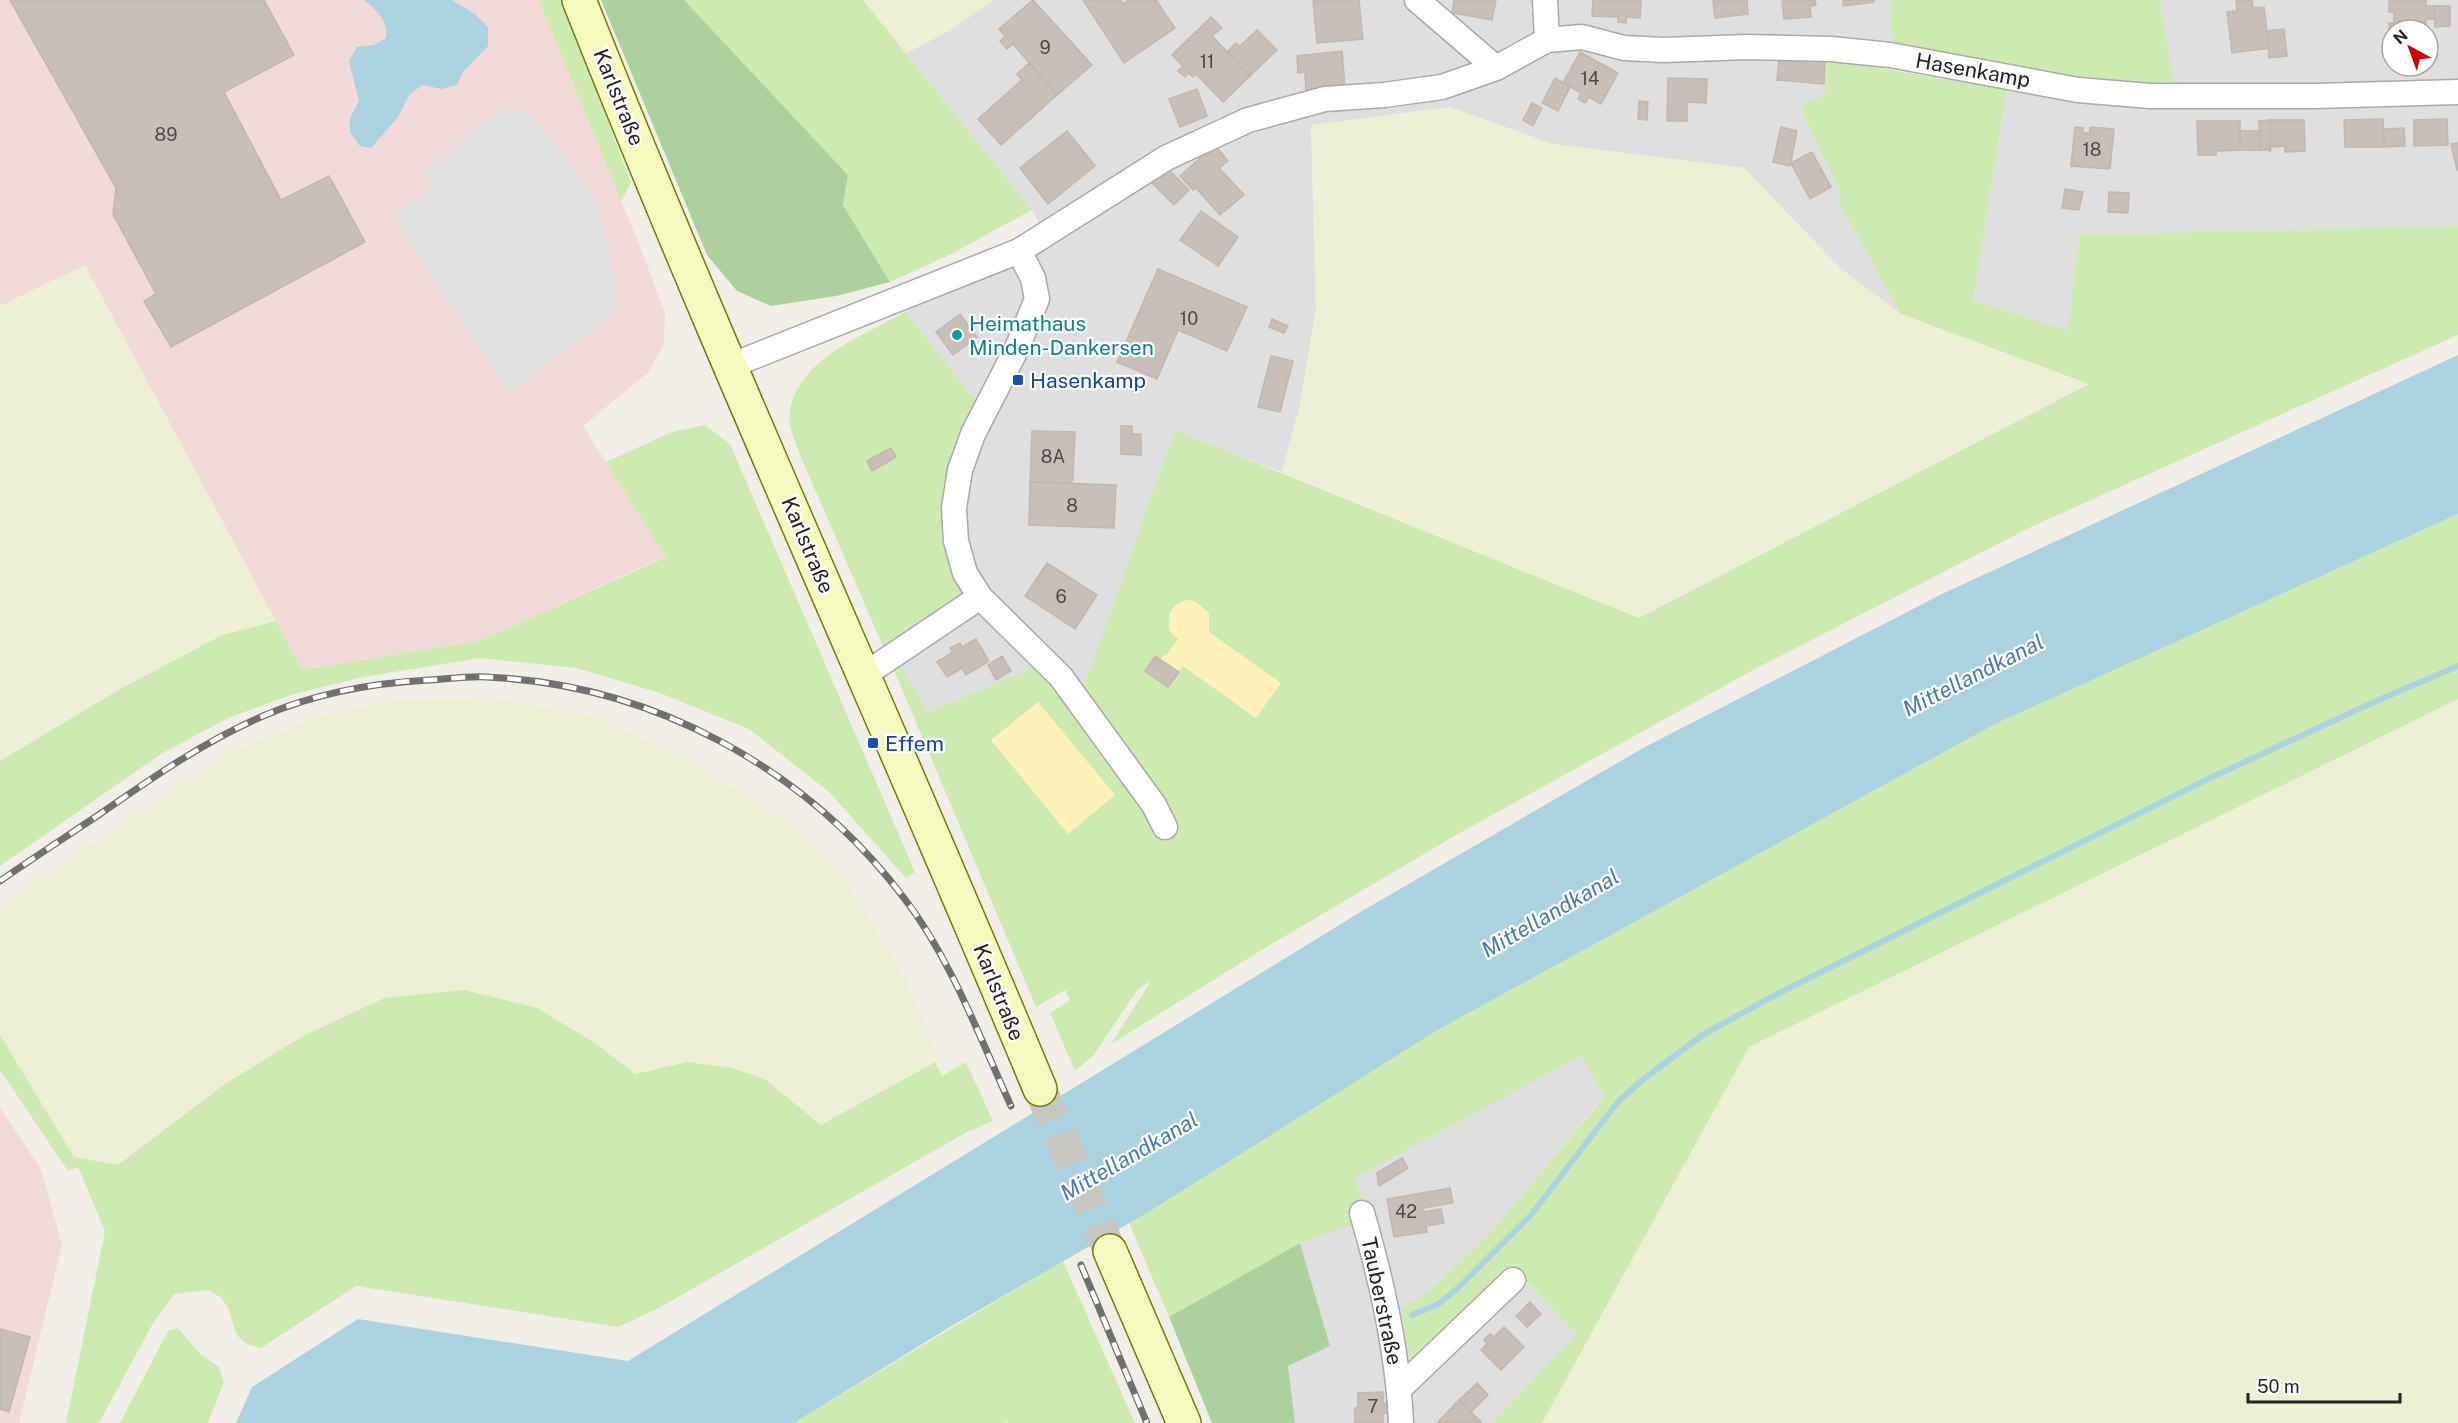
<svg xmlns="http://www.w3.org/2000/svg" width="2458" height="1423" font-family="'Public Sans',sans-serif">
<rect width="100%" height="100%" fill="#f2efe9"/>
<!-- residential -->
<g fill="#e0dfdf" fill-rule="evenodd">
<polygon points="994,0 1890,0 1893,46 1827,59 1824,97 1799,104 1841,195 1901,314 1841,269 1744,168 1552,144 1450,107 1311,126 1316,309 1300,404 1282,472 1175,431 1082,691 1051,659 927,713 898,658 960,548 980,405 905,312 1044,231 1032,210 906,53 949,31"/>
<path d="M2160 0H2458V226L2080 235 2069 330 1973 300 2007 90 2176 107ZM2392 30H2428V66H2392Z"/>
<polygon points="1581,1055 1605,1096 1486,1237 1426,1294 1516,1272 1578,1334 1492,1423 1295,1423 1288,1366 1330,1346 1300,1243 1370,1218 1353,1178"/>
</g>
<!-- commercial -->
<g fill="#f2dad9">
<polygon points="0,0 539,0 643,254 665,314 664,344 648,373 583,426 666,556 479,641 302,670 85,266 0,306"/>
<polygon points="0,1108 41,1169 62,1245 19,1423 0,1423"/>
</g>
<!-- farmland -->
<g fill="#eef0d5">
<polygon points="863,0 994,0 949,31 906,53"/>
<polygon points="1450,107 1552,144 1744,168 1841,269 1901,314 2090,383 1639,618 1282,472 1300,404 1316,309 1311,125"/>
<polygon points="85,265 276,621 222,635 120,689 0,761 0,306"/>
<polygon points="491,698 586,715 677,753 787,822 842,875 906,979 939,1060 821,1125 766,1080 688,1062 635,1074 595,1043 537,1008 464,990 384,998 303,1036 225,1084 118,1165 74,1157 0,1035 0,906 226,754 321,716 399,700"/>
<polygon points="2458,699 2458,1423 1542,1423 1749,1047"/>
</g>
<!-- grass -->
<g fill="#cdebb0">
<polygon points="539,0 562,0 631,183 621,201"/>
<polygon points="684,0 863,0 1032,210 953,253 890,282 843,205 848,175"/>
<polygon points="1890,0 2160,0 2173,82 2120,84 1893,46"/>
<polygon points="1827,59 2007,90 1973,300 2068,330 2080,235 2458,226 2458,335 2031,527 1755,669 1458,834 1260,951 1111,1044 1151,981 1138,989 1093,1056 1075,1071 1050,1013 1070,1000 1065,990 1036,1007 891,663 898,658 927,713 1051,659 1082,691 1175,430 1639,618 2089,384 1901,314 1837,199 1841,195 1799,104 1824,96"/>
<path d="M905 312 980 405 955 464 969 591 885 651 800 455C795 441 787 426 790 411 799 358 865 335 905 312Z"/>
<polygon points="705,425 730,444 915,872 906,878 829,792 749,729 660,693 576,668 480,658 363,677 291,695 228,718 161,754 0,866 0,761 120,689 222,635 276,621 302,670 479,641 666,557 606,462 672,432"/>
<polygon points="2458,514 2458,699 1749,1047 1542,1423 1492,1423 1577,1334 1517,1272 1411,1372 1402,1307 1426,1294 1486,1237 1605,1097 1581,1056 1354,1178 1371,1218 1300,1243 1169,1317 1129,1223 1436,1031 1997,723"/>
<path d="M464 990 537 1008 595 1043 635 1074 688 1062 732 1068 766 1080 821 1125 935 1062 942 1076 966 1062 993 1121 967 1132 657 1309 618 1327 356 1286 261 1348C225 1342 239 1317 221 1298 218 1295 213 1293 209 1290L174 1294 152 1325 99 1423H66L105 1231 78 1167 68 1171 0 1070V1035L74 1157 118 1165 225 1084 303 1036 384 998Z"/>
<polygon points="1063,1261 1135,1423 1008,1423 1007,1421 1003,1423 794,1423"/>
<polygon points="178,1328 201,1355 219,1367 224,1382 208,1423 120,1423 168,1331"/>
</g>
<!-- forest -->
<g fill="#add19e">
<polygon points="601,0 684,0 848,175 843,205 890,282 836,296 771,306 737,291 707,255"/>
<polygon points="1300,1243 1330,1346 1288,1366 1295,1423 1212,1423 1169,1317"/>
</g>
<!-- sand -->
<g fill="#fff1ba">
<path d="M1186 600 1195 601 1209 613V632L1281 683 1256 718 1183 666 1179 672 1160 660 1164 655 1166 656 1178 639 1171 633C1166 617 1170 605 1186 600Z"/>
<polygon points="1038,702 1115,795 1068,834 991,740"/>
</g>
<!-- parking -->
<polygon fill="#e2e2e2" points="501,110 518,110 534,119 592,193 600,210 618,297 609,319 510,391 445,299 392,213 434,188 424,172 479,125"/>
<!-- water -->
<g fill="#aad3df">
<path d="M364 0H452L475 14 488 27V46L463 72 457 85 442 89 422 85 409 95 398 117 371 148 360 146 350 133V118L359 101 349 61 357 47 374 45 386 38C389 21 376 10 364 0Z"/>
<polygon points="2458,355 2458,514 1997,723 1436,1031 1150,1211 950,1327 794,1423 236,1423 252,1387 358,1319 628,1361 1362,911 1645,747 1942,594"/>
</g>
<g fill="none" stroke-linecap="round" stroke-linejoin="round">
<!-- stream -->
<polyline stroke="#aad3df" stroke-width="6" points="1412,1315 1437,1305 1457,1289 1531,1215 1617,1103 1641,1081 1704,1034 1781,992 2206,780 2374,702 2458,666"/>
</g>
<!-- building -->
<g fill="#c7bfb8" stroke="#c4b6ab" stroke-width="1.5">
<polygon points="10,0 264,0 294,55 224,92 281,200 329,176 365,242 171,347 144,301 156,294 113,214 116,188"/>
<polygon points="1033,0 1092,65 1057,95 1013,44 1007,49 1000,41 1005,36 999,29"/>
<polygon points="1083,0 1120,0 1123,4 1129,0 1156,0 1175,28 1124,63"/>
<polygon points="1313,0 1359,0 1363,39 1317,43"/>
<polygon points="1454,0 1496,0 1492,20 1452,13"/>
<polygon points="1593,0 1641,0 1640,18 1626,17 1626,23 1618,22 1618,17 1592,16"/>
<polygon points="1713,0 1747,0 1748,14 1715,18"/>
<polygon points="1782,0 1815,0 1816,5 1810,6 1811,17 1784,19"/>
<polygon points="1843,0 1874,0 1874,2 1843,6"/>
<polygon points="2236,0 2252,0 2253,8 2264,7 2269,48 2232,53 2227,12 2237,11"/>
<polygon points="2389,0 2426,0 2426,6 2434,6 2435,19 2426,19 2426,30 2392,30 2392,44 2389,44 2389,23 2394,23 2394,12 2389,12"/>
<polygon points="2434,6 2450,6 2450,26 2435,27"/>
<polygon points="1211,17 1222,28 1212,36 1250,76 1223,102 1196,74 1193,77 1189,73 1185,77 1178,71 1183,66 1172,55"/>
<polygon points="2284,29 2287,56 2269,58 2267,31"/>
<polygon points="1257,30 1277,50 1250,76 1227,52 1236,43 1240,46"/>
<polygon points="1342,51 1345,86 1306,90 1305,72 1298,73 1297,56"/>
<polygon points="1580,52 1618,73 1601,104 1589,97 1585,103 1578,99 1581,93 1563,83"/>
<polygon points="1779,59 1825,62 1824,84 1777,80"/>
<polygon points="1029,63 1057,95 1001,145 978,119 1022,80 1017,74"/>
<polygon points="1555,78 1570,87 1558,111 1542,103"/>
<polygon points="1668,78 1707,79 1706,103 1687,102 1687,121 1667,121"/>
<polygon points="1197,89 1207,116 1180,127 1169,99"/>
<polygon points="1639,101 1648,102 1647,120 1638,119"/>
<polygon points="1532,103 1542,108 1533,126 1523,120"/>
<polygon points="2383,119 2384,147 2345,147 2344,120"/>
<polygon points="2447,119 2448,145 2414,146 2414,120"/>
<polygon points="2270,120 2270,150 2260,150 2259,121"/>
<polygon points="2270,120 2304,120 2305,151 2285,152 2285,146 2271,147 2270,152"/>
<polygon points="2197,121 2240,121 2240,150 2216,151 2216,155 2198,155"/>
<polygon points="1781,127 1797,131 1790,166 1773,162"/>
<polygon points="2075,127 2083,128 2083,133 2090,133 2090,127 2114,129 2110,169 2071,166"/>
<polygon points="2404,128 2405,146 2384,147 2384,129"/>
<polygon points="1067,131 1095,166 1048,204 1020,168"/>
<rect x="2240" y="131" width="20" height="19"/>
<polygon points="2458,143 2458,170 2457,170 2451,144"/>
<polygon points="1215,145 1228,161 1219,168 1244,195 1220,215 1196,188 1193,190 1180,176"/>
<polygon points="1812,152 1831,187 1810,199 1791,163"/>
<polygon points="1163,164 1189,190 1174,205 1148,179"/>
<polygon points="2065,189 2083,192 2079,210 2062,208"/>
<polygon points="2109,192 2129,193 2128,213 2108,212"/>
<polygon points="1201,211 1238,237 1218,266 1180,240"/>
<polygon points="1158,269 1247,307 1227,351 1178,330 1157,379 1117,362"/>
<polygon points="960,314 977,337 953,355 936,332"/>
<polygon points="1272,319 1288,326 1284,333 1269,327"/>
<polygon points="1271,356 1293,361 1280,412 1258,407"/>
<polygon points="1121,426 1132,426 1132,434 1141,434 1141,455 1121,454"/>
<polygon points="1032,431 1075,432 1073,480 1070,483 1030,482"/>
<polygon points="891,448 896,457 872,471 867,461"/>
<polygon points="1030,482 1116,485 1114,528 1029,525"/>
<polygon points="1047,563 1097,595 1075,629 1025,596"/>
<polygon points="976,639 989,661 966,675 962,668 947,677 937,662 953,652 950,648 960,643 962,647"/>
<polygon points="1002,656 1011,671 996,680 988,665"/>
<polygon points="1155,656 1179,672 1168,687 1145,671"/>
<polygon points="1402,1158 1408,1168 1379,1186 1377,1173"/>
<polygon points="1450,1188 1453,1203 1423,1208 1424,1212 1441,1209 1444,1223 1426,1226 1427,1232 1394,1237 1387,1199"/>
<polygon points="1530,1302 1541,1314 1527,1327 1516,1316"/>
<polygon points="1504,1327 1524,1347 1501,1370 1481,1350 1487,1344 1484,1340 1490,1334 1494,1337"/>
<polygon points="0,1329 30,1337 9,1412 0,1409"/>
<polygon points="1477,1383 1488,1395 1471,1412 1459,1400"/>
<polygon points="1383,1392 1383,1403 1387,1403 1388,1413 1383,1413 1383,1423 1355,1423 1355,1408 1358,1408 1358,1393"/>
<polygon points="1459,1400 1482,1423 1437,1423"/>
</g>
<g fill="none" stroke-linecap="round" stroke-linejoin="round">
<!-- secondary-tunnel -->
<polyline stroke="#c8c6c1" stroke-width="33" stroke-dasharray="33 16" stroke-linecap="butt" points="1040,1089 1110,1251"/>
<defs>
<g id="street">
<polyline points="1417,0 1496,68"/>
<polyline points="1545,0 1547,40"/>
<polyline points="1019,251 1033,278 1037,299 1017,348 973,434 960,470 954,508 956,541 965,573 980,597 1061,677 1154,805 1165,827"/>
<polyline points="730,366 1019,251 1166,158 1248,120 1325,99 1384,95 1442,87 1496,68 1547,40 1582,37 1624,48 1663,50 1748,47 1831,49 1890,55 2078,90 2150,96 2315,96 2458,92"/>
<polyline points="864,675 980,597"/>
<path d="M1362 1213C1382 1281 1398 1351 1401 1423"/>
<polyline points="1399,1389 1513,1280"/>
</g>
<g id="secondary">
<path d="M579 0C724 367 889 725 1040 1089"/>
<polyline points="1110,1251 1184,1423"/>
</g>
</defs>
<!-- street casing -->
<use href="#street" stroke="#a9a9a9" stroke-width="27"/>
<!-- secondary casing -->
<use href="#secondary" stroke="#707d05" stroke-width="36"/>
<!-- street -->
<use href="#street" stroke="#fff" stroke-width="24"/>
<!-- secondary -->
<use href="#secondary" stroke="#f7fabf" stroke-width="33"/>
<defs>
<g id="rail">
<path d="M0 881C33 858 67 836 100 814 152 778 205 741 263 716 316 693 372 683 429 680 448 679 468 676 486 677 651 684 805 767 904 898 951 959 979 1036 1011 1106"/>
<polyline points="1081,1265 1147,1423"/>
</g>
</defs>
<!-- rail casing -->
<use href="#rail" stroke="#707070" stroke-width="7"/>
<!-- rail -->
<use href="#rail" stroke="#fff" stroke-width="4.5" stroke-dasharray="14" stroke-linecap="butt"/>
</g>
<!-- markers -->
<circle fill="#0f9aa8" stroke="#fff" stroke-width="2" cx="957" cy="335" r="6"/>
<g fill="#1a4fb4" stroke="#fff" stroke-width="2">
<rect x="1012" y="374" width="12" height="12" rx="3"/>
<rect x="867" y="737" width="12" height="12" rx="3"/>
</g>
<g text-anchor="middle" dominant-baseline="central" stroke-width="4.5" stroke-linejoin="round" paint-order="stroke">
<!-- number labels -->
<g font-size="18" fill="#4b4948">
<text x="1045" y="47">9</text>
<text x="1207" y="61">11</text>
<text x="1590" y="78">14</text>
<text x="166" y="134">89</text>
<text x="2092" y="149">18</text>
<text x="1189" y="318">10</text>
<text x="1053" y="456">8A</text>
<text x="1072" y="505">8</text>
<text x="1061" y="596">6</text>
<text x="1406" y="1211">42</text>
<text x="1373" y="1406">7</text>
</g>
<!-- street labels -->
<g font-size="21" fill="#222" stroke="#fff">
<text transform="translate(1973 70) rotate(10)">Hasenkamp</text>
<text transform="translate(619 97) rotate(68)">Karlstraße</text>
<text transform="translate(808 545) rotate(67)">Karlstraße</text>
<text transform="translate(999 992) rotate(68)">Karlstraße</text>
<text transform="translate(1382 1301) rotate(78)">Tauberstraße</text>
</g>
<!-- culture labels -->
<g font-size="21" fill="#0d838f" stroke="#fff" text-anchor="start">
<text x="969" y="323">Heimathaus<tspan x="969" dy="24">Minden-Dankersen</tspan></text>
</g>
<!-- transit labels -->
<g font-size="21" fill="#164399" stroke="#fff" text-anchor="start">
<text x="1030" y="380">Hasenkamp</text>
<text x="885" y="743">Effem</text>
</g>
<!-- water labels -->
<g font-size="22" font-style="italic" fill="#4a7aab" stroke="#fff">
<text transform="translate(1973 675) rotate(-27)">Mittellandkanal</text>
<text transform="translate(1550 913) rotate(-30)">Mittellandkanal</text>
<text transform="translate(1129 1156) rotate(-30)">Mittellandkanal</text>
</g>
</g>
<!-- north arrow -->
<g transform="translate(2410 48) rotate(319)"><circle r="28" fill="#ffffff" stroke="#a7a7a7" stroke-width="1.5"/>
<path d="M0-4.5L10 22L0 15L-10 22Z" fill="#d40000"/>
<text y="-9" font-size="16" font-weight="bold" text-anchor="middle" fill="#222222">N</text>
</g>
<!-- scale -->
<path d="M2248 1393v9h152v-9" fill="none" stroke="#222222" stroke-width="3"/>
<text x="2257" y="1393" font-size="18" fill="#222222" stroke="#ffffff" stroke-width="4.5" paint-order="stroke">50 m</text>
</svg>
